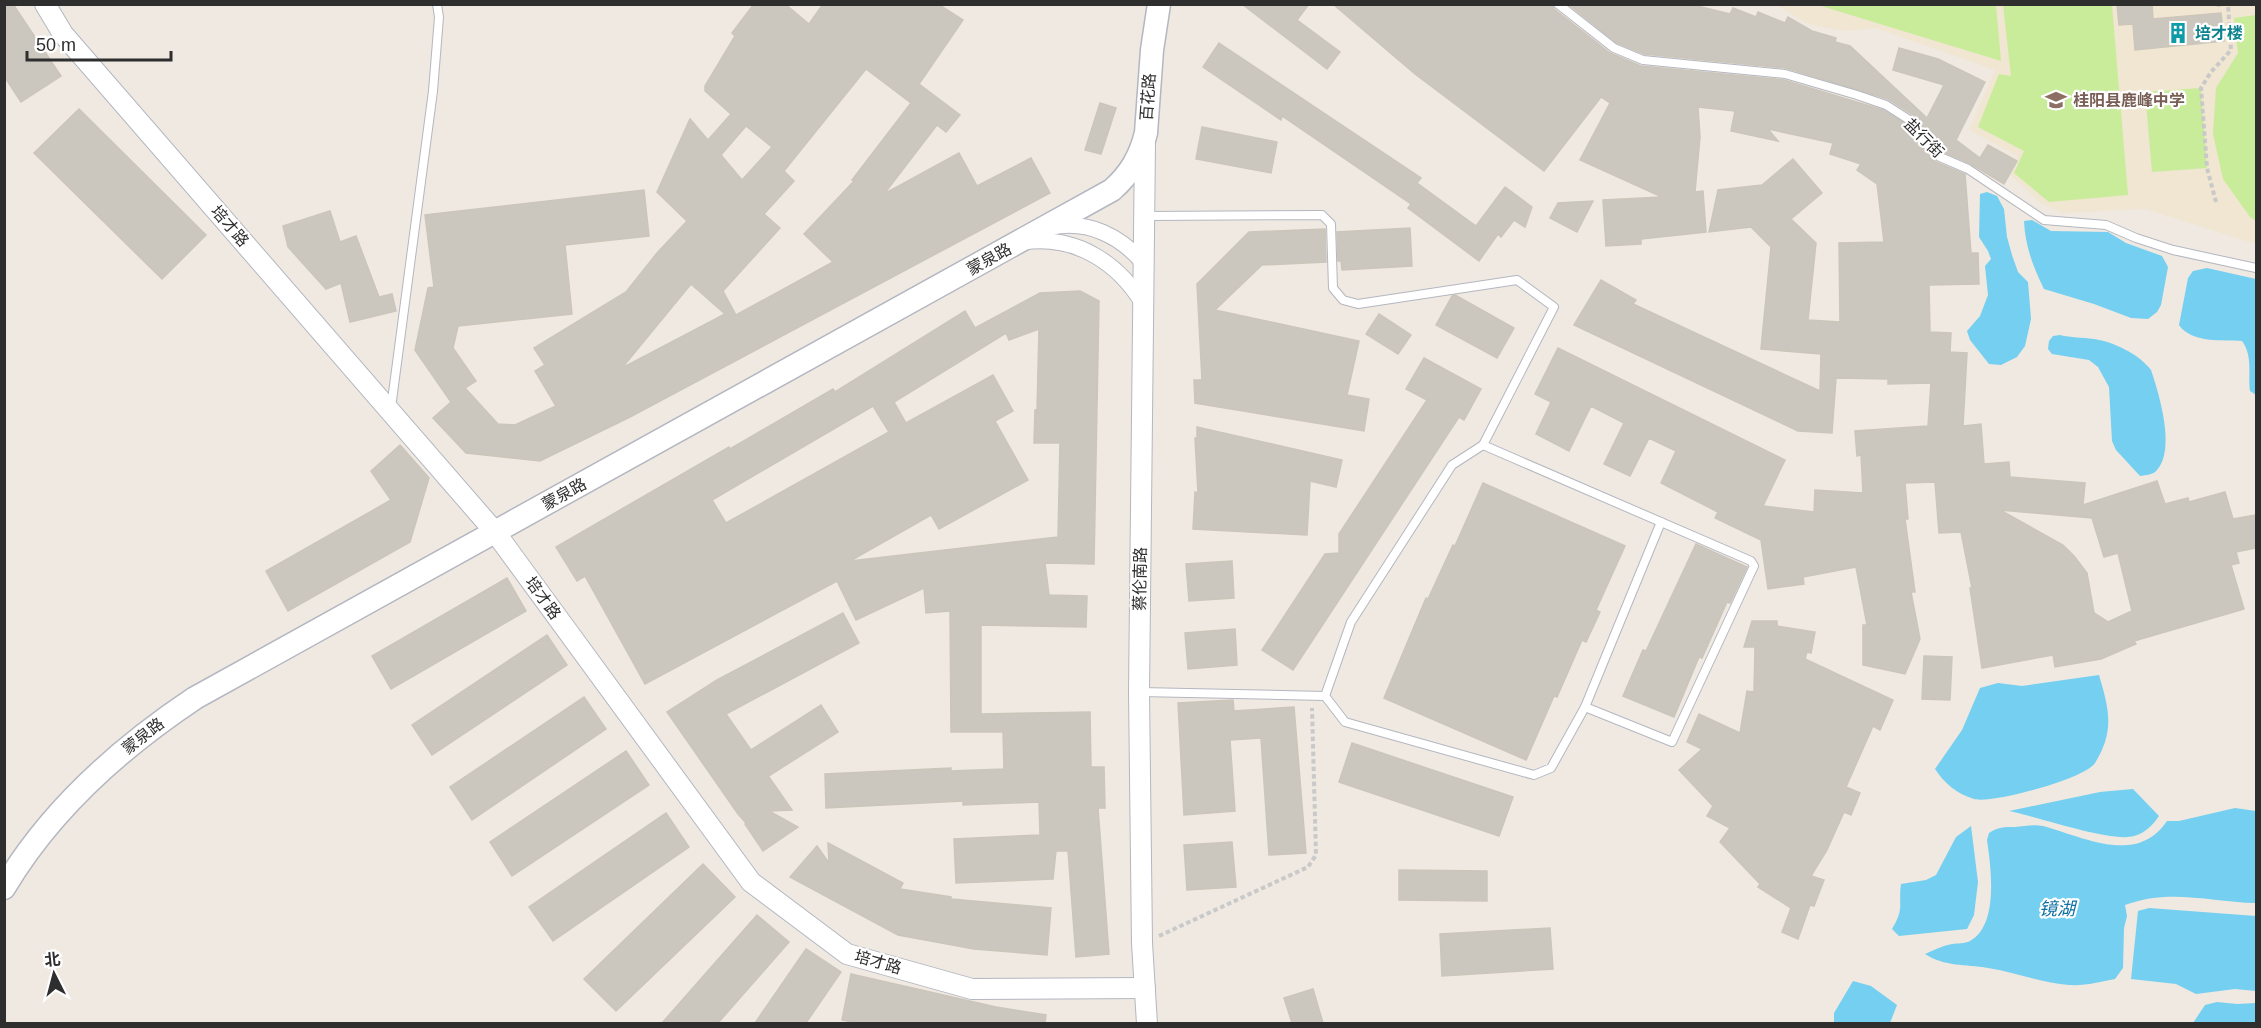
<svg xmlns="http://www.w3.org/2000/svg" width="2261" height="1028" font-family="Helvetica,'Noto Sans SC',sans-serif">
<rect width="100%" height="100%" fill="#efe9e1"/>
<!-- education -->
<polygon fill="#f0e6d1" points="1776,5 2256,5 2256,244 2145,209 2064,213 2042,204 2010,175 2018,156 1969,130 1995,70 1876,28 1845,31 1809,24"/>
<!-- pitch -->
<g fill="#c9ec9a">
<polygon points="1818,5 1996,5 2001,61"/>
<polygon points="2003,5 2112,5 2128,195 2049,202 2014,173 2024,151 1978,127 1999,74 2011,76"/>
<polygon points="2256,15 2256,221 2250,217 2223,179 2213,134 2216,88 2238,53 2234,18"/>
<polygon points="2201,88 2207,168 2152,172 2145,92"/>
</g>
<!-- water -->
<g fill="#75cff0">
<polygon points="1987,192 1997,196 2004,209 2007,237 2012,255 2018,272 2028,282 2031,319 2025,346 2017,357 2001,365 1989,364 1970,340 1967,331 1980,316 1988,295 1985,266 1991,259 1988,251 1979,237 1980,194"/>
<path d="M2032 220 2051 231 2108 232 2126 243 2162 256 2168 267 2161 305 2157 312 2148 319 2131 318 2094 304 2044 289C2033 267 2025 245 2024 221Z"/>
<path d="M2207 268 2256 279V395L2250 391C2248 374 2253 356 2242 341 2223 340 2191 343 2179 325L2188 278 2193 271Z"/>
<path d="M2060 335C2071 338 2082 337 2094 339 2114 342 2139 354 2151 370 2159 394 2176 449 2157 470 2153 475 2146 475 2140 476L2116 450 2112 441 2109 387 2098 367 2089 360 2052 354 2048 349 2049 341 2053 336Z"/>
<path d="M2099 675C2109 709 2115 731 2095 763 2085 779 1991 804 1974 799 1957 794 1944 783 1935 769L1962 730 1980 688 1998 683 2022 686Z"/>
<path d="M2133 789 2159 816C2153 825 2145 833 2134 836 2112 843 2035 816 2009 811L2100 792Z"/>
<path d="M2235 808 2256 811V903C2211 902 2169 888 2125 905L2127 916 2124 928 2123 968 2115 979C2100 982 2085 986 2069 985 2043 983 2014 972 1988 968 1965 964 1945 967 1925 954 1934 950 1942 946 1952 944 1958 943 1964 944 1970 941 1999 925 1991 868 1987 840L1989 833C1998 827 2004 827 2015 827 2024 826 2035 824 2043 826 2084 837 2137 866 2167 821H2179Z"/>
<path d="M1971 826 1978 882 1974 915 1967 929 1899 936 1892 929C1905 908 1898 905 1901 884L1926 880 1936 875 1956 837Z"/>
<polygon points="2149,908 2256,916 2256,991 2235,989 2196,994 2176,984 2131,979 2138,911"/>
<polygon points="1853,981 1871,986 1897,1005 1890,1023 1834,1023 1834,1013"/>
<polygon points="2217,1002 2237,1004 2256,1003 2256,1023 2193,1023 2205,1005"/>
</g>
<!-- building -->
<g fill="#cbc7bf" stroke="#cbc5ba" stroke-width="1.5" fill-rule="evenodd">
<polygon points="4,4 13,4 61,76 21,102 4,76"/>
<path d="M754 4H785L809 24 823 4H938L963 20 919 84 960 115 946 132 937 125 884 194 959 153 977 186 1031 158 1050 193 630 417 540 461 466 453 433 418 451 402 415 350 428 288 434 287 425 215 644 190 649 236 565 245 572 314 458 326 453 348 476 381 465 388 498 424 515 425 556 406 535 371 545 365 534 348 626 292 657 253 687 221 657 192 690 119 708 140 731 114 705 91V86L735 36 732 33ZM866 69 911 103 852 180 854 181 804 234 833 262 736 315 723 291 780 228 764 214 794 181 784 171ZM746 126 772 147 742 180 721 155ZM691 284 725 314 622 368Z"/>
<polygon points="1242,4 1309,4 1297,20 1340,52 1327,69"/>
<path d="M1333 4H1552L1554 9 1610 53 1641 66 1784 80 1883 110 1907 125 1919 145 1936 162 1965 174 1971 253H1978L1979 284 1929 285 1930 332 1951 333 1950 352 1967 353 1963 426 1981 424 1984 464 2009 462 2010 477 2085 483 2083 505 2157 481 2165 504 2188 498 2189 502 2225 492 2233 519 2256 515V548L2236 552 2239 563 2231 565 2244 609 2134 641 2136 644 2101 659 2055 667 2053 655 1982 668 1970 588H1972L1961 532 1939 533 1935 482 1905 483 1908 519H1905L1915 592H1911L1920 639 1905 674 1863 665V625H1867L1856 567 1803 577 1804 584 1768 589 1761 540 1715 518 1718 512 1661 483 1676 451 1649 438 1630 476 1604 464 1624 423 1591 406 1569 451 1536 434 1551 402 1535 394 1558 348 1785 460 1763 506 1814 512 1815 490 1863 493 1861 455 1857 456 1855 431 1928 426 1931 383 1888 384V379L1836 378 1832 433 1798 431 1574 325 1601 280 1636 300 1633 304 1820 391 1821 354 1761 349 1771 247 1751 227 1709 232 1718 190 1762 185 1793 159 1822 193 1791 219 1816 243 1808 320 1840 322 1839 243 1884 242 1877 184 1857 170 1861 164 1830 154 1833 143 1768 129 1778 141 1731 131 1735 111 1698 107 1700 137 1695 192 1703 191 1706 232 1641 239V244L1606 246 1603 200 1662 197 1580 160 1610 103 1601 97 1544 171 1415 74ZM2000 510 2092 518 2104 557 2118 553 2132 611 2108 622 2094 613 2087 573 2074 556 2063 545Z"/>
<polygon points="1568,4 1689,4 1730,14 1733,8 1756,17 1758,12 1785,23 1788,17 1812,31 1836,38 1835,42 1850,46 1927,118 1944,85 1893,70 1899,48 1938,59 1985,82 1956,140 1980,158 1988,145 2017,161 2004,184 1971,164 1943,152 1929,138 1915,116 1888,99 1786,68 1644,54 1617,43"/>
<polygon points="2117,4 2152,4 2153,19 2221,13 2224,41 2135,50 2133,24 2119,25"/>
<polygon points="1219,43 1421,178 1417,183 1476,226 1505,187 1532,207 1525,227 1514,220 1501,237 1498,234 1479,261 1408,208 1411,204 1282,116 1281,120 1203,67"/>
<polygon points="1100,103 1116,108 1101,154 1085,150"/>
<polygon points="79,109 206,235 162,279 34,153"/>
<polygon points="1202,127 1277,142 1271,173 1196,159"/>
<polygon points="1593,201 1577,232 1550,218 1558,203"/>
<polygon points="330,211 340,242 356,236 379,297 392,294 396,311 350,322 341,283 326,289 288,247 283,226"/>
<polygon points="1410,228 1412,266 1342,270 1341,261 1338,261 1337,232"/>
<polygon points="1325,229 1326,262 1262,265 1215,310 1359,341 1347,395 1369,399 1364,431 1195,403 1194,380 1202,380 1197,284 1249,232"/>
<path d="M1080 291 1099 301 1094 564 1045 563 1049 595 1087 596 1086 627 981 625V714L1090 712 1091 767H1104L1105 808H1098L1109 954 1076 957 1068 851H1056L1053 879 956 883 954 839 1040 835 1039 802 963 805V801L826 808 825 774 951 768V771L1004 769 1003 732H951L950 611 926 613 924 588 856 620 837 581 645 684 585 576 577 581 556 547 729 447 730 449 833 389 835 392 965 311 975 328 1040 293ZM1039 329 1037 410H1035L1034 443H1060L1058 537 850 561 931 515 939 529 1028 480 995 421 1013 411 993 375 906 423 894 402 1006 333 1009 340ZM873 406 889 432 726 523 712 500Z"/>
<polygon points="1455,295 1514,328 1497,358 1436,325 1452,296"/>
<polygon points="1379,314 1411,335 1398,354 1366,334"/>
<polygon points="1424,358 1481,389 1464,420 1459,417 1293,670 1262,650 1325,554 1339,553 1339,534 1427,400 1406,389"/>
<polygon points="1197,427 1342,460 1336,487 1310,481 1307,535 1193,529 1195,492 1198,493 1195,438 1197,438"/>
<polygon points="400,445 429,478 410,542 288,611 266,571 391,500 371,471"/>
<polygon points="1483,483 1625,546 1596,610 1600,612 1586,642 1582,640 1557,697 1554,696 1526,760 1384,698 1426,598 1428,599 1453,545 1455,546"/>
<polygon points="1696,544 1747,567 1730,603 1727,602 1702,658 1699,657 1674,717 1623,696 1643,650 1646,651"/>
<polygon points="1232,561 1234,598 1189,601 1186,564"/>
<polygon points="507,578 526,611 391,689 372,656"/>
<polygon points="843,613 859,643 726,714 751,750 821,705 838,732 767,777 769,777 792,810 769,811 798,827 763,851 745,824 746,823 738,814 667,712 717,680"/>
<polygon points="1752,621 1777,621 1777,626 1815,632 1811,653 1807,652 1805,659 1893,700 1880,730 1873,726 1846,787 1860,793 1851,815 1844,812 1827,850 1811,876 1824,880 1814,906 1810,905 1798,939 1782,932 1791,908 1758,887 1760,884 1720,842 1730,828 1707,816 1713,806 1679,770 1702,749 1687,742 1699,714 1740,733 1747,691 1754,692 1755,647 1744,647"/>
<polygon points="1235,629 1237,665 1188,669 1185,633"/>
<polygon points="547,635 567,665 432,755 412,725"/>
<polygon points="1924,656 1952,657 1950,700 1922,699"/>
<polygon points="584,697 606,729 472,820 450,787"/>
<polygon points="1233,700 1234,711 1294,707 1306,853 1269,855 1261,738 1230,740 1235,811 1184,815 1178,703"/>
<polygon points="1352,743 1513,797 1499,836 1339,782"/>
<polygon points="626,751 649,785 512,876 490,842"/>
<polygon points="666,813 689,847 553,941 529,907"/>
<polygon points="1232,842 1236,887 1187,890 1184,845"/>
<polygon points="828,843 903,883 900,889 951,897 951,899 1051,908 1047,955 974,949 898,935 790,877 817,846 829,863"/>
<polygon points="703,864 735,897 616,1011 584,979"/>
<polygon points="1399,870 1487,871 1487,901 1399,900"/>
<polygon points="757,915 789,942 718,1023 662,1023"/>
<polygon points="1550,928 1553,969 1442,976 1440,934"/>
<polygon points="806,949 841,972 806,1023 755,1023"/>
<polygon points="851,974 996,1007 1046,1015 1045,1023 856,1023 842,1020"/>
<polygon points="1313,989 1323,1023 1292,1023 1284,998"/>
</g>
<g fill="none" stroke-linecap="round" stroke-linejoin="round">
<defs>
<g id="service">
<polyline points="1558,4 1614,48 1643,60 1785,74 1857,95 1886,105 1911,121 1924,142 1940,157 1968,169 2044,220 2106,225 2136,238 2173,250 2256,268"/>
<polyline points="1146,216 1322,215 1331,224 1333,288 1343,300 1358,304 1517,280 1554,307 1483,445 1751,561 1754,566 1672,742 1585,707"/>
<polyline points="391,408 433,91 439,17 437,4"/>
<polyline points="1483,445 1452,465 1351,622 1325,696 1345,722 1534,775 1551,768 1585,707 1661,522"/>
<polyline points="1140,692 1325,696"/>
</g>
<g id="minor">
<path d="M1052 227C1088 220 1121 236 1144 264"/>
<path d="M1024 242C1075 235 1118 262 1143 304"/>
</g>
<g id="tertiary">
<polyline points="45,4 63,34 495,532 751,882 847,954 972,989 1145,988"/>
<polyline points="1145,142 1139,692 1142,943 1147,1024"/>
</g>
<path id="secondary" d="M4 888C50 810 120 748 195 698L1112 190C1130 174 1140 157 1146 133L1152 50 1159 4"/>
</defs>
<!-- service casing -->
<use href="#service" stroke="#b4b7c1" stroke-width="10"/>
<!-- minor casing -->
<use href="#minor" stroke="#b4b7c1" stroke-width="17"/>
<!-- tertiary casing -->
<use href="#tertiary" stroke="#b4b7c1" stroke-width="22"/>
<!-- secondary casing -->
<use href="#secondary" stroke="#b4b7c1" stroke-width="25"/>
<!-- path -->
<g stroke="#c9c9c9" stroke-width="4" stroke-dasharray="4.5 3" stroke-linecap="butt">
<polyline points="2217,5 2224,4"/>
<polyline points="2216,202 2207,168 2201,88 2211,72 2231,50 2228,4"/>
<polyline points="1159,936 1308,867 1316,855 1312,708"/>
</g>
<!-- service -->
<use href="#service" stroke="#fff" stroke-width="8"/>
<!-- minor -->
<use href="#minor" stroke="#fff" stroke-width="15"/>
<!-- tertiary -->
<use href="#tertiary" stroke="#fff" stroke-width="20"/>
<!-- secondary -->
<use href="#secondary" stroke="#fff" stroke-width="22"/>
</g>
<!-- icons -->
<defs>
<symbol id="building-bare" viewBox="-9 -9 18 18"><path d="M-4-6H4V6H1V3H-1V6H-4ZM-2.5-4.3h1.7v1.8h-1.7ZM.8-4.3h1.7v1.8H.8ZM-2.5-1h1.7V.8h-1.7ZM.8-1h1.7V.8H.8Z" fill="#0f9aa8" stroke="#fff" stroke-width="2.5" paint-order="stroke"/></symbol>
<symbol id="school-bare" viewBox="-9 -9 18 18"><path d="M0-5L7-2L0 1L-7-2ZM-4 1L0 2.5L4 1V4Q0 6-4 4Z" fill="#8d6e63" stroke="#fff" stroke-width="2.5" paint-order="stroke"/></symbol>
</defs>
<g fill-rule="evenodd">
<use href="#building-bare" x="2163" y="18" width="30" height="30"/>
<use href="#school-bare" x="2041" y="85" width="30" height="30"/>
</g>
<g text-anchor="middle" dominant-baseline="central" stroke-width="4.5" stroke-linejoin="round" paint-order="stroke">
<!-- culture labels -->
<g font-size="16" font-weight="bold" fill="#0d838f" stroke="#fff" text-anchor="start">
<text x="2195" y="33">培才楼</text>
</g>
<!-- street labels -->
<g font-size="16" fill="#2e2e2e" stroke="#fff">
<text transform="translate(1148 97) rotate(-86)">百花路</text>
<text transform="translate(1924 138) rotate(45)">盐行街</text>
<text transform="translate(230 226) rotate(49)">培才路</text>
<text transform="translate(989 259) rotate(-29)">蒙泉路</text>
<text transform="translate(564 494) rotate(-29)">蒙泉路</text>
<text transform="translate(1140 579) rotate(-89)">蔡伦南路</text>
<text transform="translate(543 598) rotate(54)">培才路</text>
<text transform="translate(143 736) rotate(-38)">蒙泉路</text>
<text transform="translate(878 962) rotate(16)">培才路</text>
</g>
<!-- education labels -->
<g font-size="16" font-weight="bold" fill="#785e54" stroke="#fff" text-anchor="start">
<text x="2073" y="100">桂阳县鹿峰中学</text>
</g>
<!-- water labels -->
<g font-size="18" font-style="italic" fill="#0d6fa3" stroke="#fff">
<text x="2057" y="909">镜湖</text>
</g>
</g>
<!-- border -->
<rect width="2261" height="1028" fill="none" stroke="#2e2e2e" stroke-width="12"/>
<!-- north arrow -->
<g transform="translate(54 974) rotate(354)" stroke="#ffffff" stroke-width="4.5" paint-order="stroke">
<path d="M0-4.5L10 22L0 15L-10 22Z" fill="#2e2e2e"/>
<text y="-9" font-size="16" font-weight="bold" text-anchor="middle" fill="#2e2e2e">北</text>
</g>
<!-- scale -->
<path d="M27 51v9h144v-9" fill="none" stroke="#2e2e2e" stroke-width="3"/>
<text x="36" y="51" font-size="18" fill="#2e2e2e" stroke="#ffffff" stroke-width="4.5" paint-order="stroke">50 m</text>
</svg>
